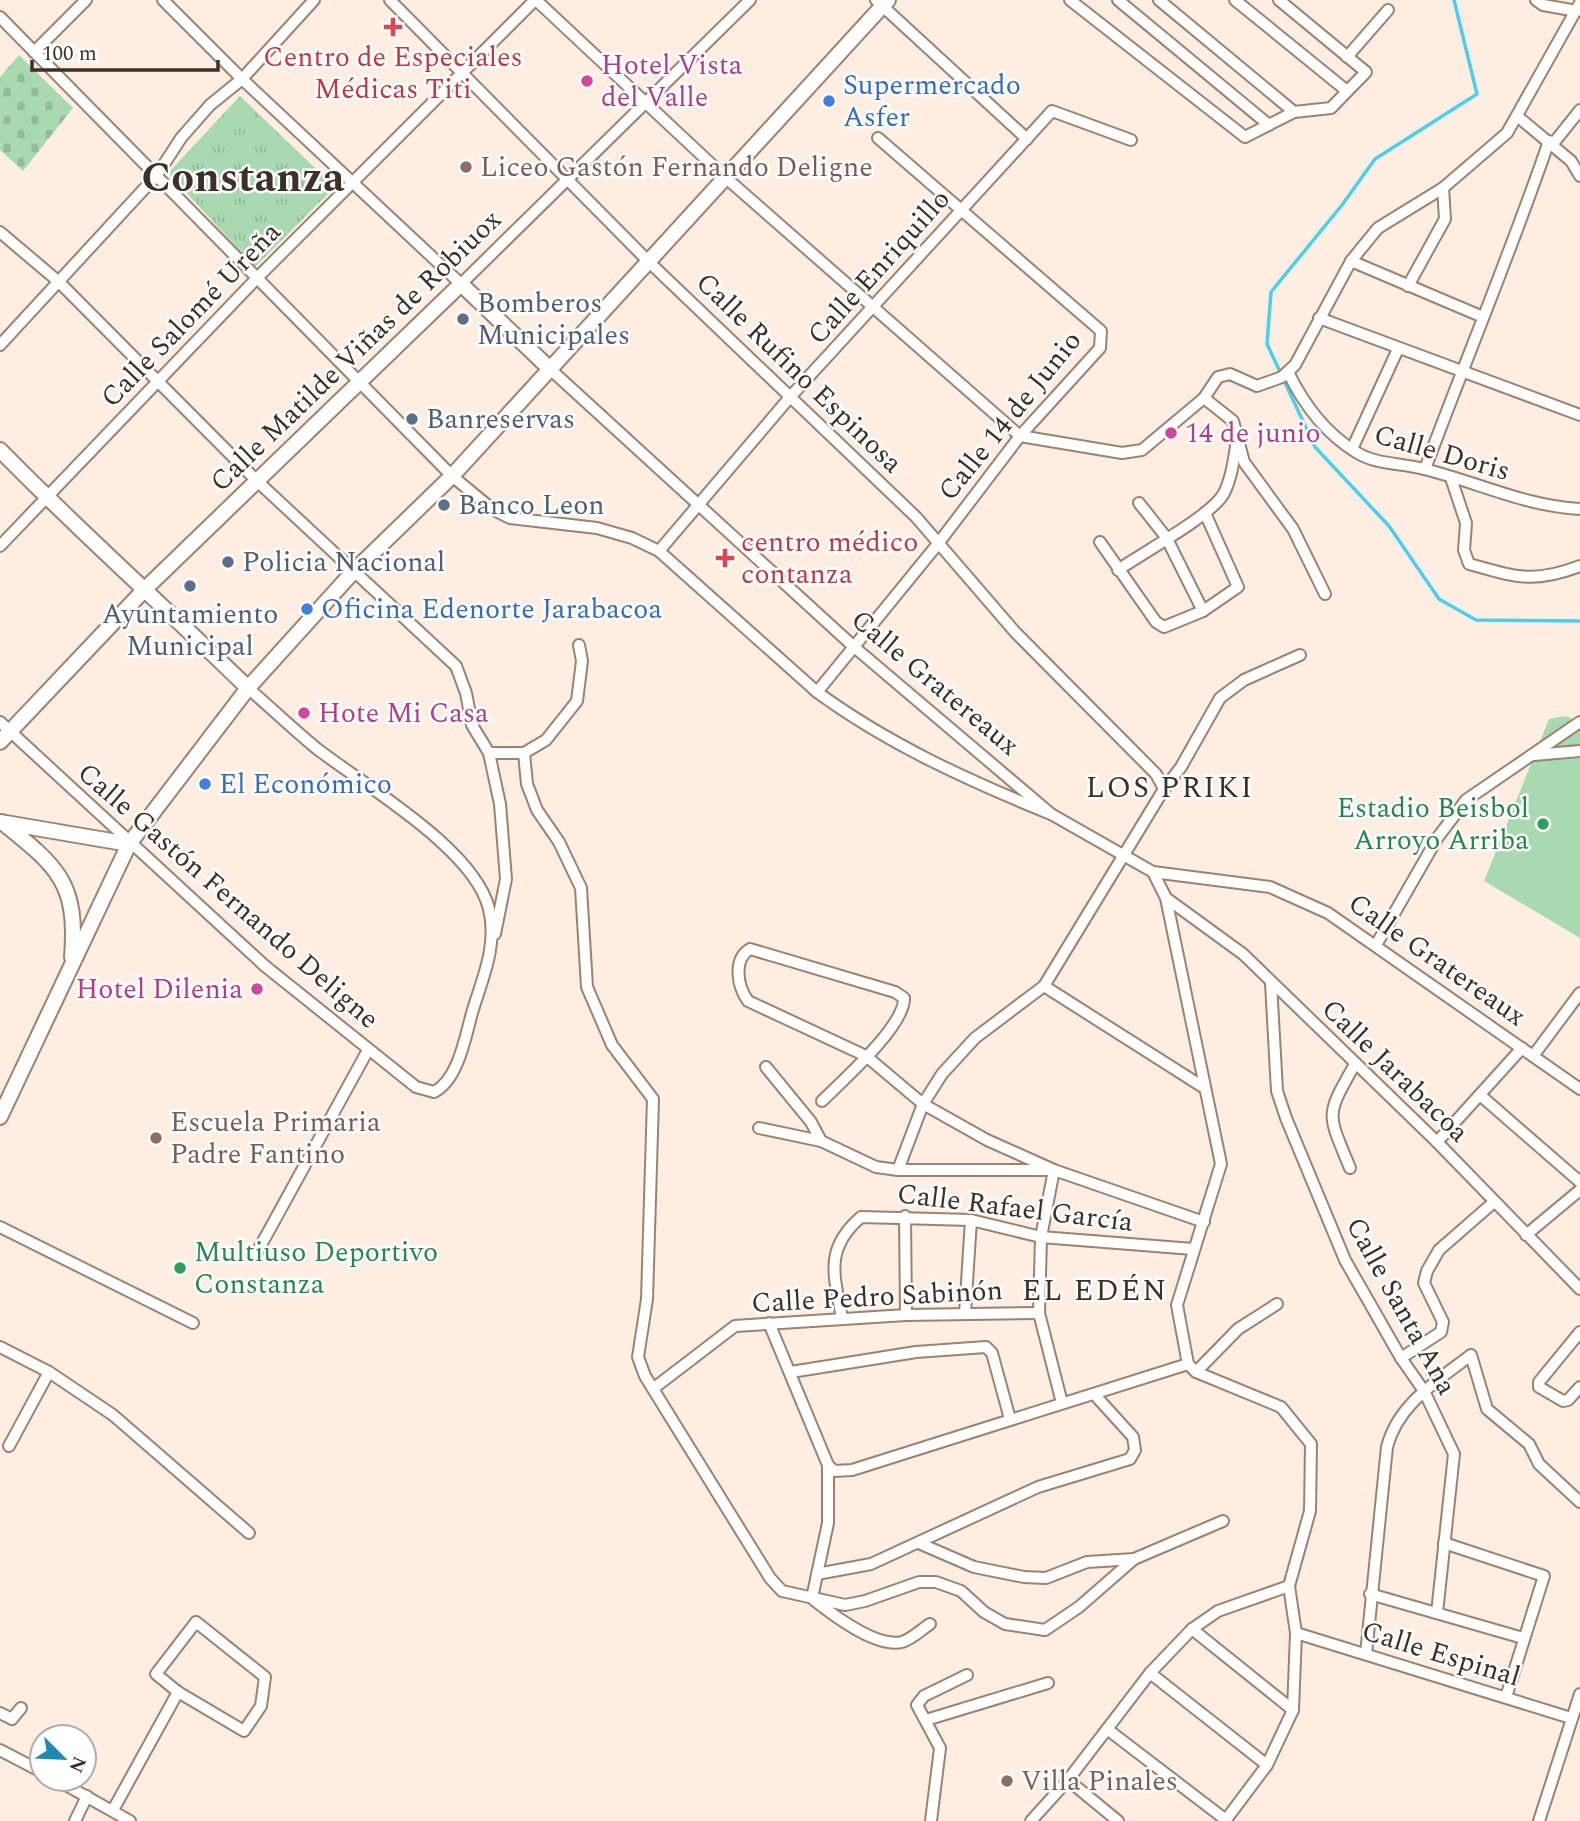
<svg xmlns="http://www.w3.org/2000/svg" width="1580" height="1821" font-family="Spectral,serif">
<defs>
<pattern id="cemetery-stones" width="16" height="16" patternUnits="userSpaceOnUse" patternTransform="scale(1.75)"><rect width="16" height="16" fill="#a8d9b0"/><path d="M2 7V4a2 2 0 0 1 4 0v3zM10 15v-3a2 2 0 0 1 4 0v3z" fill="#92bb97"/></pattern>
<pattern id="park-tufts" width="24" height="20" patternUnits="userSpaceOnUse" patternTransform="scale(1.75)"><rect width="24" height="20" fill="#a8d9b0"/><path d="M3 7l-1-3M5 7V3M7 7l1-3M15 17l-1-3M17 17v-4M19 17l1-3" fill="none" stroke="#92bb97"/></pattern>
</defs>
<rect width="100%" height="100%" fill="#ffeee1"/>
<!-- green -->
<polygon fill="#a8d9b0" points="1566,716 1580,722 1580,938 1484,881 1549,719"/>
<!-- cemetery -->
<polygon fill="url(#cemetery-stones)" points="19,55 73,108 23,171 0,150 0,77"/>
<!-- park -->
<polygon fill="url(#park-tufts)" points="240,96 335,187 255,267 168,173"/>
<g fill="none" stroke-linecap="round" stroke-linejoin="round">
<!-- stream -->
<polyline stroke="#4acff1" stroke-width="3.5" points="1454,0 1477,94 1375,159 1342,205 1271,292 1267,344 1315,447 1389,526 1439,599 1476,620 1580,621"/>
<defs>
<g id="street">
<polyline points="163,0 242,79 461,284 750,0"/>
<polyline points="390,0 648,261 916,517 1015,632 1156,774 1164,789"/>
<polyline points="536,0 725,177 1020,436 1122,453 1142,450 1204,398 1218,377 1230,374 1257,386 1282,377 1295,365 1351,261 1378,228 1443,188 1507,133 1580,3"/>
<polyline points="876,0 1027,139"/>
<polyline points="1070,0 1245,137 1294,112 1331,108 1366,72 1279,0"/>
<polyline points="1118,0 1269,125"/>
<polyline points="1159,0 1294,112"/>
<polyline points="1235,0 1347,91"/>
<polyline points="1536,0 1543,5 1577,11"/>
<path d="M0 17 452 476 492 509 510 518 597 528 632 538 659 551 817 692C888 744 969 781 1051 814"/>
<polyline points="34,52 86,0"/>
<polyline points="1347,57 1388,10"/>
<polyline points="1517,116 1571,161 1580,176"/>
<polyline points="1552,145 1580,110"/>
<polyline points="0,232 59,282 257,481 456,666 466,693 472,725 489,753 500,804 506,879 495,934"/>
<polyline points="1351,261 1483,317"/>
<polyline points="1408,286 1445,219 1443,188"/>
<polyline points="1319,318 1580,415"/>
<polyline points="0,345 157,175 181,138 210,105 242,79 314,0"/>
<polyline points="550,369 853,646 1051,814 1153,872 1270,887 1328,913 1580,1089"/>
<path d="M1288 372C1304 405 1325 433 1356 452 1376 465 1402 463 1424 469 1477 482 1525 506 1580 509"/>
<polyline points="1204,398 1233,421 1244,462 1293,529 1325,594"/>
<polyline points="1352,449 1398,349"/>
<path d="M1425 469C1466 359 1511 252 1549 141"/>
<path d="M1451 478 1466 523 1464 550 1469 564C1516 577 1533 584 1580 566"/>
<polyline points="1139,503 1166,537 1203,611"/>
<polyline points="1100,542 1156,622 1164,627 1203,611 1238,587 1205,513"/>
<polyline points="0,546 257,278 535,0"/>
<polyline points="659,551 791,396 1052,111 1131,140"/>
<path d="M1118 570C1142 553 1213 515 1224 493 1232 477 1234 458 1237 440"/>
<polyline points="817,692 937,545 1020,436 1100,348 1101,331 878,138"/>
<path d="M0 722 265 966 416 1087 434 1092C458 1080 465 1038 472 1013 482 979 498 946 489 909 475 849 365 786 316 748 293 729 271 708 248 688"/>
<polyline points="489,753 524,753 546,740 577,701 582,661 579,645"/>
<polyline points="524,753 527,784 537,810 559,842 581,888 587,987 612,1045 653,1099 647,1299 638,1357 645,1376 770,1578 782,1591 845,1605 865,1601 919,1582 936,1582 961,1591 984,1612 1005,1624 1045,1630 1079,1607 1134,1559"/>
<polyline points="1534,755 1580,751"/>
<polyline points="1153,872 1166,898 1221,1164 1177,1305 1188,1364 1196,1372 1281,1407 1311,1444 1310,1511 1289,1586 1296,1633 1293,1710 1267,1765 1225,1821"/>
<polyline points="1166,898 1243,954 1437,1142 1580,1289"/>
<polyline points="1376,945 1438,837 1466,800 1580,722"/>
<polyline points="1271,983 1277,1091 1286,1118 1345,1260 1401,1358 1424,1391 1454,1454 1437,1613"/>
<polyline points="1044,986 1203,1087"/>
<polyline points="1533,1056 1580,993"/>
<polyline points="766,1067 811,1122 821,1141"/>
<polyline points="1480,1095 1580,1182"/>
<path d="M822 1101C842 1081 905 1026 904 998L895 992 750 949C733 959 737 986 748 1001L866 1056 923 1104 987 1140 1054 1170 1204 1222"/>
<polyline points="759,1128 821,1141 876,1167 898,1170 1054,1170 1041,1237 1039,1313 1062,1403"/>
<polyline points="1437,1142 1522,1048"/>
<path d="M1350 1168C1327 1112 1325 1117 1355 1064"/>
<polyline points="898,1170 923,1104 942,1074 975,1038 1044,986 1164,789 1181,767 1220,698 1244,680 1300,655"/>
<polyline points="905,1216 906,1315"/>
<polyline points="0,1227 193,1323"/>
<polyline points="1526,1235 1580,1190"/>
<polyline points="255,1256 368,1050"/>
<polyline points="965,1313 971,1220"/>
<path d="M842 1318C834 1275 824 1249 861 1217L971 1220 1041 1237 1193 1249"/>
<polyline points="769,1323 828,1465 828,1523 812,1598"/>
<polyline points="1580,1332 1539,1382 1539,1387 1563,1401 1568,1400 1580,1387"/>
<polyline points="0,1347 49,1372 113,1415 249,1533"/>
<polyline points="1401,1358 1441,1332 1443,1322 1424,1283 1427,1271 1439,1250 1494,1202"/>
<polyline points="791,1372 916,1352 986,1347 992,1353 1010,1419"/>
<polyline points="1196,1372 1238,1329 1277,1304"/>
<polyline points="654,1388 735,1326 906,1315 1039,1313"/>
<polyline points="9,1446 49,1372"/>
<polyline points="828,1465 834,1471 852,1470 1188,1364"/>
<polyline points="1444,1543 1544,1576 1506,1697"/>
<polyline points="921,1544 974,1567 1024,1577 1046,1578 1087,1562 1134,1559 1223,1521"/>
<polyline points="817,1574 871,1564 1038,1487 1130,1459 1135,1450 1133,1437 1094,1394"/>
<polyline points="1370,1594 1523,1638"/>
<path d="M814 1600C833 1615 876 1648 902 1642 912 1639 922 1629 930 1624"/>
<polygon points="196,1622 265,1677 261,1706 244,1731 178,1692 156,1674"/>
<polyline points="1192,1629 1293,1710"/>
<polyline points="1296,1633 1571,1718"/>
<path d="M1366 1654 1387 1447C1398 1404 1437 1381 1471 1355L1487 1409 1529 1444 1539 1464 1580 1502"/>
<polyline points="1150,1673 1267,1765"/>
<polyline points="0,1713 12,1719 21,1708"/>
<polyline points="926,1720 1048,1683"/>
<polyline points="1107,1729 1226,1820"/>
<polyline points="0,1750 42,1772"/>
<polyline points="55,1779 130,1821"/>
<polyline points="1068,1780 1118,1821"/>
<polyline points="113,1810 178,1692"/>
<polyline points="75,1821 87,1796"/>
<polyline points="931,1821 940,1748 917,1705 924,1696 967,1675"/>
<polyline points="1031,1821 1068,1780 1150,1673 1192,1629 1218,1611 1289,1586"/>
<polyline points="1539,1821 1580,1694"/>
</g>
<g id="secondary">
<path d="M0 450C80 532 166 608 248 688"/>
<polyline points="0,742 146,588 461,284 550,369"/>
<path d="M2 822C58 867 78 883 72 957"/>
<polyline points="6,823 129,844"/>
<polyline points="0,1117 129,844 248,688 353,572 452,476 888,0"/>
</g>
</defs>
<!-- street casing -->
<use href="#street" stroke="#9c8370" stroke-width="14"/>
<!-- secondary casing -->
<use href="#secondary" stroke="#9c8370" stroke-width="18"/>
<!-- street -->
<use href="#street" stroke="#fff" stroke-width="10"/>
<!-- secondary -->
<use href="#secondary" stroke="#fff" stroke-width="14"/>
</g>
<!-- markers -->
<g fill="#e0444e" stroke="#fff" stroke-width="2.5">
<path d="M389.5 16.5h7v7h7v7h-7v7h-7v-7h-7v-7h7z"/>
<path d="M721.5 547.5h7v7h7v7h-7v7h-7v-7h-7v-7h7z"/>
</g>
<g fill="#d1479c" stroke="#fff" stroke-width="2.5">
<circle cx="587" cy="81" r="7"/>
<circle cx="1171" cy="433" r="7"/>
<circle cx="304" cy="713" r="7"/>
<circle cx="257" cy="989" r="7"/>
</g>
<g fill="#3f7fe0" stroke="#fff" stroke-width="2.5">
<circle cx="829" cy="101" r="7"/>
<circle cx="307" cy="609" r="7"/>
<circle cx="205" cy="784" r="7"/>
</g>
<g fill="#8d6e63" stroke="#fff" stroke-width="2.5">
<circle cx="466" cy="167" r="7"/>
<circle cx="156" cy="1138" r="7"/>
<circle cx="1007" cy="1781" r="7"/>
</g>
<g fill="#5c6f8a" stroke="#fff" stroke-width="2.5">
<circle cx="463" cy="319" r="7"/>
<circle cx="412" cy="419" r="7"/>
<circle cx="444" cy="505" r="7"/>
<circle cx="228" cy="562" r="7"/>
<circle cx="190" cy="586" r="7"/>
</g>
<g fill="#2e9e5b" stroke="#fff" stroke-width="2.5">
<circle cx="1543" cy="824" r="7"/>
<circle cx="180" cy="1268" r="7"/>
</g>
<g text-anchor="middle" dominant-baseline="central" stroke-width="5" stroke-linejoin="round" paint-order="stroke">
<!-- health labels -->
<g font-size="28" fill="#be3a42" stroke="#fff">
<text x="393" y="57">Centro de Especiales<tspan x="393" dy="32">Médicas Titi</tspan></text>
<text x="741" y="542" text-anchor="start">centro médico<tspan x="741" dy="32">contanza</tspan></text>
</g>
<!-- hotel labels -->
<g font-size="28" fill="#b23c85" stroke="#fff" text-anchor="start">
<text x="601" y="65">Hotel Vista<tspan x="601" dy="32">del Valle</tspan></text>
<text x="1185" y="433">14 de junio</text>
<text x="318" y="713">Hote Mi Casa</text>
<text x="243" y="989" text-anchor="end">Hotel Dilenia</text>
</g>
<!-- shop labels -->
<g font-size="28" fill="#366cbe" stroke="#fff" text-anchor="start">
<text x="843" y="85">Supermercado<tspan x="843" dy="32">Asfer</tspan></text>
<text x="321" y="609">Oficina Edenorte Jarabacoa</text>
<text x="219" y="784">El Económico</text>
</g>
<!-- education labels -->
<g font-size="28" fill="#785e54" stroke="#fff" text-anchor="start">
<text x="480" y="167">Liceo Gastón Fernando Deligne</text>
<text x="170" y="1122">Escuela Primaria<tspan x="170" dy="32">Padre Fantino</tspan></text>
<text x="1021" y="1781">Villa Pinales</text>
</g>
<!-- street labels -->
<g font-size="28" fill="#3c3129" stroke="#fff">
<text transform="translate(879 267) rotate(-48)">Calle Enriquillo</text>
<text transform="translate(191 315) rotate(-46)">Calle Salomé Ureña</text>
<text transform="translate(356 351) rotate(-44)">Calle Matilde Viñas de Robiuox</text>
<text transform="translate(799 373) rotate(44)">Calle Rufino Espinosa</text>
<text transform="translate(1010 416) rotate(-51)">Calle 14 de Junio</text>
<text transform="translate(1442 453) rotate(16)">Calle Doris</text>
<text transform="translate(935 683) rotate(40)">Calle Gratereaux</text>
<text transform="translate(228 896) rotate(41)">Calle Gastón Fernando Deligne</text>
<text transform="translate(1437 960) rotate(35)">Calle Gratereaux</text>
<text transform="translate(1395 1071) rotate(44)">Calle Jarabacoa</text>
<text transform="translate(1015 1208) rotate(7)">Calle Rafael García</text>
<text transform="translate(877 1297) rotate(-3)">Calle Pedro Sabinón</text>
<text transform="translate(1401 1306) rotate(61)">Calle Santa Ana</text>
<text transform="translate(1441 1654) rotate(17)">Calle Espinal</text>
</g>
<!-- service labels -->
<g font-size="28" fill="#4e5e75" stroke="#fff" text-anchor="start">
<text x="477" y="303">Bomberos<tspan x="477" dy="32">Municipales</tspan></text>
<text x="426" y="419">Banreservas</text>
<text x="458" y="505">Banco Leon</text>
<text x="242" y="562">Policia Nacional</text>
<text x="190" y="614" text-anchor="middle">Ayuntamiento<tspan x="190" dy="32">Municipal</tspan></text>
</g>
<!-- leisure labels -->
<g font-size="28" fill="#27864d" stroke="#fff" text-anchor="end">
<text x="1529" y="808">Estadio Beisbol<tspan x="1529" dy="32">Arroyo Arriba</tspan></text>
<text x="194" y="1252" text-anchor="start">Multiuso Deportivo<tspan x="194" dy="32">Constanza</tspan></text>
</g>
<!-- neighbourhood labels -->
<g font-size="30" letter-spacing="2" fill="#3c3129" stroke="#fff">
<text x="1170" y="788">LOS PRIKI</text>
<text x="1095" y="1291">EL EDÉN</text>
</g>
<!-- town labels -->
<g font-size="42" font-weight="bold" fill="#3c3129" stroke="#fff">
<text x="243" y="178">Constanza</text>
</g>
</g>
<!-- north arrow -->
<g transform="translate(63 1758) rotate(114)"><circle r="33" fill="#ffffff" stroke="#b1ada9" stroke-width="2"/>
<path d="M0-5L12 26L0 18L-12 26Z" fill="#1e8ab1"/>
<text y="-10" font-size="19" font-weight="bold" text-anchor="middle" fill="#3c3129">N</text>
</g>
<!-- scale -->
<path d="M32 60v10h186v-10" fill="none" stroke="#3c3129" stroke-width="3.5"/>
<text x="42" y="60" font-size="21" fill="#3c3129" stroke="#ffffff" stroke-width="5" paint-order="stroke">100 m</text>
</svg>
